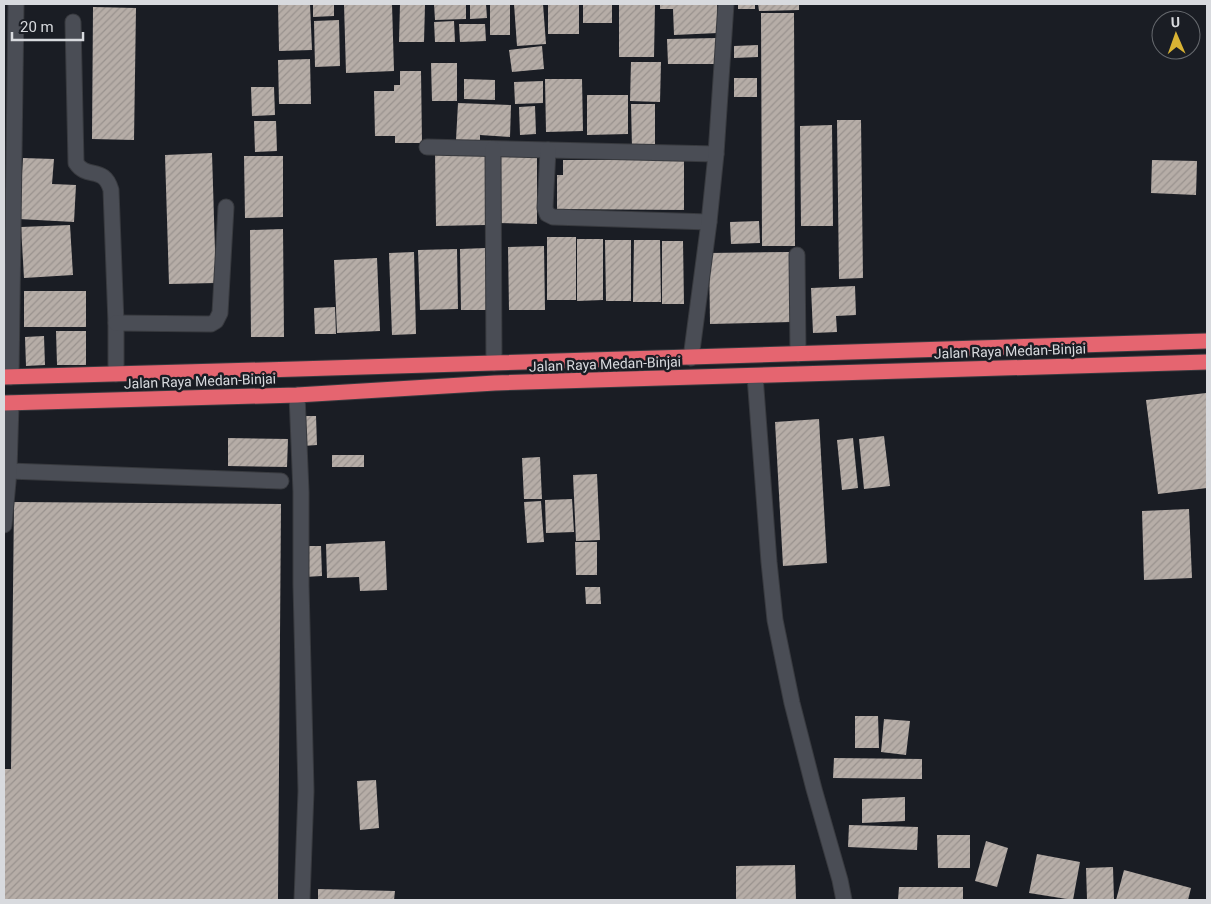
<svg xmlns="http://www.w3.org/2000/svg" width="1211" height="904" font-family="Roboto,sans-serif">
<defs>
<pattern id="building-hatch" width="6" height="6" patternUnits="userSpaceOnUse" patternTransform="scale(1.25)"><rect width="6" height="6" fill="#b6ada7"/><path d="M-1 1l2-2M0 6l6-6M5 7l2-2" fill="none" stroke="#99928e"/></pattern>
</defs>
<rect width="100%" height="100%" fill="#1a1d24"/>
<!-- building -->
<g fill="url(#building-hatch)">
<polygon points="278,4 310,4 312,50 279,51"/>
<polygon points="313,4 334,4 334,16 313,17"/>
<polygon points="344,4 392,4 394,71 346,73"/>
<polygon points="400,4 425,5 424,42 399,42"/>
<polygon points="434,4 466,4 466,19 435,20"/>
<polygon points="470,4 486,4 487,18 470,19"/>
<polygon points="514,4 543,4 546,44 517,46"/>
<rect x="548" y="4" width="31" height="30"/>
<rect x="583" y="4" width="29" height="19"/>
<polygon points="619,4 655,4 654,57 619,57"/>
<polygon points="660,4 717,4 718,33 674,35 673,9 660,9"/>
<rect x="738" y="4" width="17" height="5"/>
<polygon points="758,4 799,4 799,10 759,11"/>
<rect x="490" y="5" width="20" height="30"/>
<polygon points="93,7 136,8 134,140 92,139"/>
<polygon points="761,13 794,13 795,246 762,246"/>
<polygon points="339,20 340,66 315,67 314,21"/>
<polygon points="454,21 455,42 435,42 434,22"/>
<polygon points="459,24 485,24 486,41 460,42"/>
<polygon points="717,38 718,64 668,64 667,39"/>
<polygon points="758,45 758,57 734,58 734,46"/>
<polygon points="542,46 544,69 512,72 509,50"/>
<polygon points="310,59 311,104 279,104 278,60"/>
<polygon points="631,62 661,62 660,102 630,101"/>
<polygon points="431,63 457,63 457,101 432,101"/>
<polygon points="400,71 421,71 422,143 395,143 395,136 375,136 374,91 394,91 394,85 400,85"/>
<rect x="734" y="78" width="23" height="19"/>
<polygon points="464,79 495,80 495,100 464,99"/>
<polygon points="545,79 582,79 583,131 546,132"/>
<polygon points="543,81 543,103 515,104 514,82"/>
<polygon points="251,87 274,87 275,115 252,116"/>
<polygon points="587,95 628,95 628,134 587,135"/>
<polygon points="458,103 511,105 510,137 480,135 480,140 456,140"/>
<polygon points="631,104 655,104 655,148 632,148"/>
<polygon points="535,106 536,134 520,135 519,107"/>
<polygon points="837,120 861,120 863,278 839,279"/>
<polygon points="254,121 276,121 277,151 255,152"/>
<polygon points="832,125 833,226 801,226 800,126"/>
<polygon points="485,151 486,225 436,226 435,152"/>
<polygon points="212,153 216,283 169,284 165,155"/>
<polygon points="496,155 537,155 537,224 495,223"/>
<polygon points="244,156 283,156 283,217 245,218"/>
<polygon points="23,158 54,159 52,184 76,185 74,222 19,219"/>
<polygon points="563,160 684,160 684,210 557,209 557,175 563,175"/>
<polygon points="1152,160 1197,161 1196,195 1151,193"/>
<polygon points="759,221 760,243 731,244 730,222"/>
<polygon points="70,225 73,275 24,278 21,227"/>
<polygon points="283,229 284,337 251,337 250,230"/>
<rect x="547" y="237" width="29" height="63"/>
<polygon points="577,239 603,239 603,300 577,301"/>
<polygon points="605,240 631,240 631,301 606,301"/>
<polygon points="634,240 660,240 661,302 633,302"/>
<polygon points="662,241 683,241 684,304 662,304"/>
<polygon points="544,246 545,310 509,310 508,247"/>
<polygon points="486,248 488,310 461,310 460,249"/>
<polygon points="457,249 458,309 420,310 418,250"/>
<polygon points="414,252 416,334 392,335 389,253"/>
<polygon points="790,252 791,322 710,324 709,253"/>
<polygon points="377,258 380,331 337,333 334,260"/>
<polygon points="855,286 856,315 836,316 837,332 813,333 811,288"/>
<rect x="24" y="291" width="62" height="36"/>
<polygon points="335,307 336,334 315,334 314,308"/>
<polygon points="56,331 86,331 86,365 57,365"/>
<polygon points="44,336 45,365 26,366 25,337"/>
<polygon points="1206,393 1207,401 1207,488 1158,494 1146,400"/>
<polygon points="303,416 316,416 317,445 303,446"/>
<polygon points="819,419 827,563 783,566 775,422"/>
<polygon points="884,436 890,486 864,489 859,439"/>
<polygon points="228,438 288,439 287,467 228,466"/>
<polygon points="853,438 858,488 842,490 837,440"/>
<rect x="332" y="455" width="32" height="12"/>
<polygon points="540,457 542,499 524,499 522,458"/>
<polygon points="597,474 600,540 576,541 573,475"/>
<polygon points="572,499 574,532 546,533 545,500"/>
<polygon points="541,501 544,542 527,543 524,502"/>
<polygon points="14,502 281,504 278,900 4,900 4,769 11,769"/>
<polygon points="1189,509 1192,578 1144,580 1142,511"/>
<polygon points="385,541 387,590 360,591 359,577 327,578 326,544"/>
<polygon points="575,542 597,542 597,575 576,575"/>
<polygon points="303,546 321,546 322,576 304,577"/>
<polygon points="585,587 600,587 601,604 586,604"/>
<polygon points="855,716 878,716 879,748 855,748"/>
<polygon points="884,719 910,721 906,755 881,752"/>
<polygon points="834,758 922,759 922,779 833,778"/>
<polygon points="376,780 379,828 360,830 357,781"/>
<polygon points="905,797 905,821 862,823 862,799"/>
<polygon points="849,825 918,827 917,850 848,847"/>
<polygon points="937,835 970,835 970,868 938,868"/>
<polygon points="986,841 1008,848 997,887 975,881"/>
<polygon points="1037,854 1080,862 1073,900 1029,893"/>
<polygon points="795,865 796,900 736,900 736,866"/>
<polygon points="1113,867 1114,900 1087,900 1086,868"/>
<polygon points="1124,870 1191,888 1188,900 1116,900"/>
<polygon points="899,887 963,887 963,900 898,900"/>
<polygon points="318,889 395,891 394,900 318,900"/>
</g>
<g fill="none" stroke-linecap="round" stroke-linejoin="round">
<defs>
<g id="minor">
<path d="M73 22 76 163C87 180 104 165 111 190L116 323V374"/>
<polyline points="427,147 716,154"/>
<polyline points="493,149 494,363"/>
<polyline points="548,150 545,208 547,214 553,217 709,222"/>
<polyline points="797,255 798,354"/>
<polyline points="116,323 211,324 216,321 220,313 226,207"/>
<polyline points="691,358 709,222 716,154 726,4"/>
<polyline points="755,376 769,562 775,620 792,703 814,789 840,880 844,900"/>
<polyline points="11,377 16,4"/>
<polyline points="297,395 301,492 301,585 306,791 302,900"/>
<polyline points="9,471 281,481"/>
<polyline points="4,525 9,471 11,403"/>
</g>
<g id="highway">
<polyline points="4,377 297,369 1207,341"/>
<polyline points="4,403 297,395 495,383 1207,362"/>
</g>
</defs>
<!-- minor casing -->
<use href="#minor" stroke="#383a3f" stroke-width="17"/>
<!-- highway casing -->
<use href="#highway" stroke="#383a3f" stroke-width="17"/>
<!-- minor -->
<use href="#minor" stroke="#4a4d55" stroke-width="15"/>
<!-- highway -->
<use href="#highway" stroke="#e56570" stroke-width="15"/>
</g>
<g text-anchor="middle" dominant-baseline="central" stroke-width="5" stroke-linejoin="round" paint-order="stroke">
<!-- street labels -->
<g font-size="14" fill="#d8dade" stroke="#1a1d24">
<text transform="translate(1010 351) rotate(-2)">Jalan Raya Medan-Binjai</text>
<text transform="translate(605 364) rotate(-2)">Jalan Raya Medan-Binjai</text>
<text transform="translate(200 381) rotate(-2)">Jalan Raya Medan-Binjai</text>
</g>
</g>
<!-- border -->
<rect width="1211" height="904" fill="none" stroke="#d8dade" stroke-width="10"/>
<!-- north arrow -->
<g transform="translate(1176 35) rotate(358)"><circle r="24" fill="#1a1d24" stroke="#66696e"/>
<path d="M0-4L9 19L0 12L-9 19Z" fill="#d9b334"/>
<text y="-8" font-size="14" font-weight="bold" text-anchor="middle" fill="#d8dade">U</text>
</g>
<!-- scale -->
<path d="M12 32v8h71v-8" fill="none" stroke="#d8dade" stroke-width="2.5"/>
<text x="20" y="32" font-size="15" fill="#d8dade" stroke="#1a1d24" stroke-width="4" paint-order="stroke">20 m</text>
</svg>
